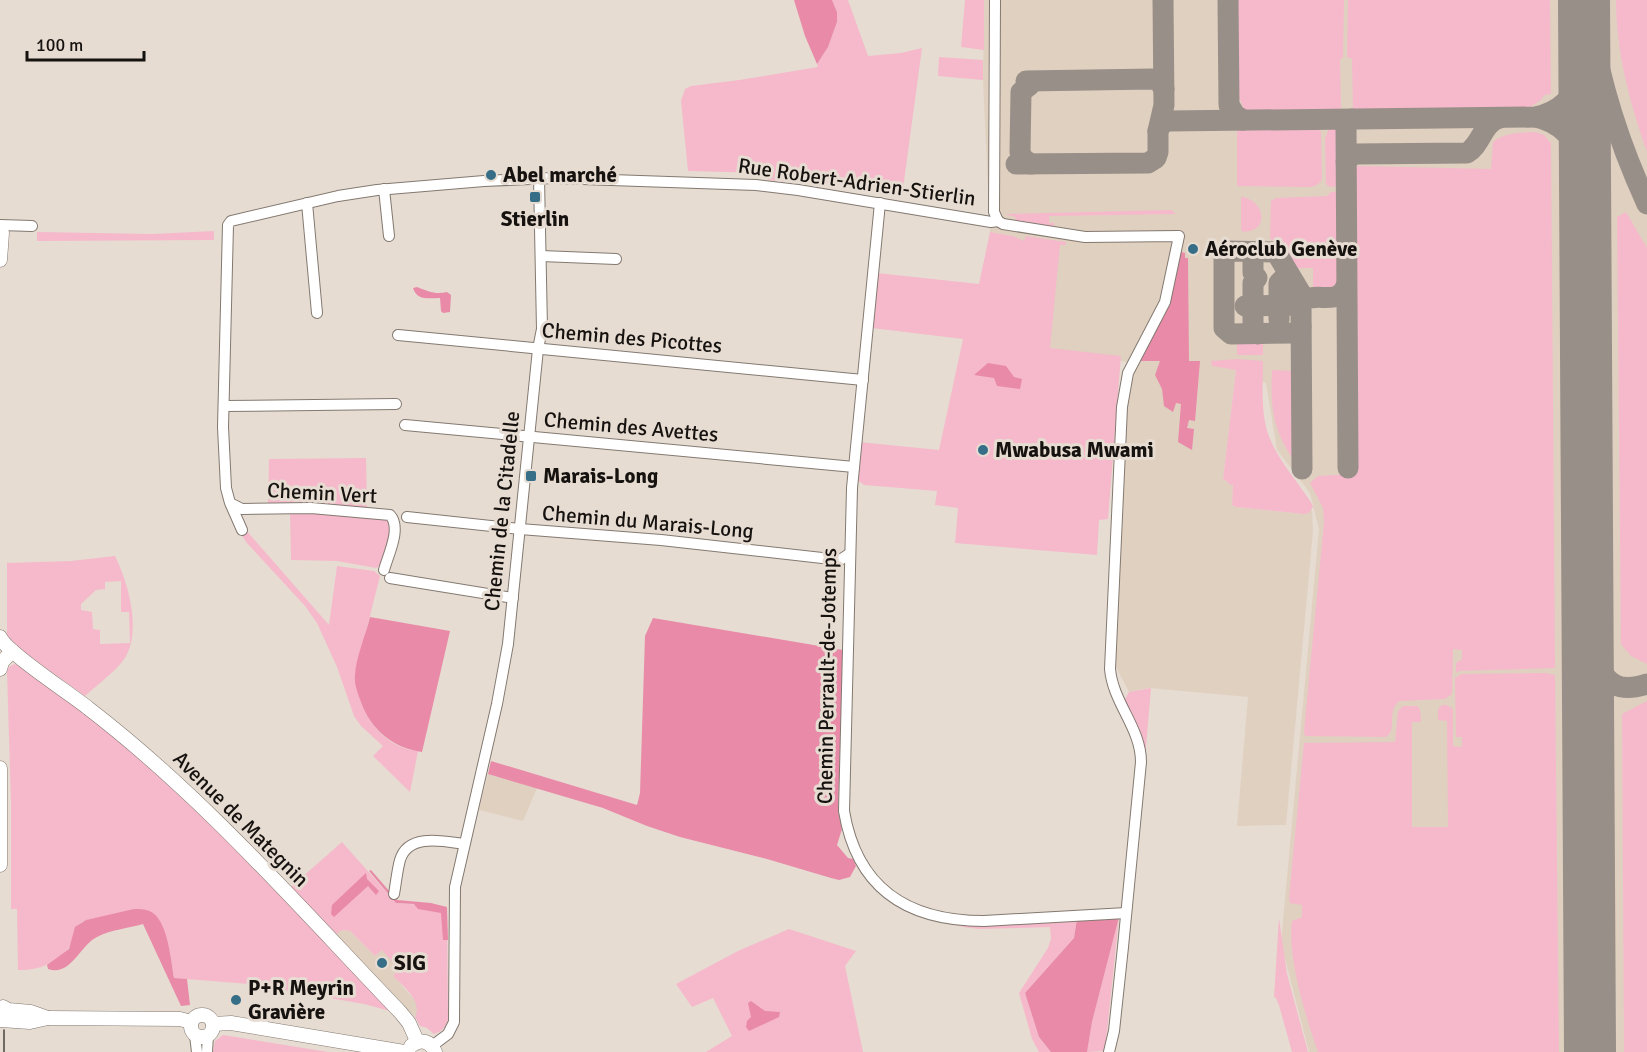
<svg xmlns="http://www.w3.org/2000/svg" width="1647" height="1052" font-family="Signika,sans-serif">
<rect width="100%" height="100%" fill="#e7dcd2"/>
<!-- built -->
<g fill="#e0d0c0">
<polygon points="984,0 1647,0 1647,1052 1309,1052 1281,943 1319,529 1310,493 1277,450 1266,383 1236,371 1223,479 1233,485 1232,505 1236,507 1304,514 1312,510 1313,531 1286,825 1237,826 1248,697 1149,688 1129,692 1113,661 1126,415 1129,391 1138,364 1050,348 1028,244 1013,236 990,232 983,80"/>
<polygon points="488,774 537,788 523,821 479,810"/>
<polygon points="342,930 350,931 375,956 382,950 400,969 393,975 417,1003 418,1011 415,1017 336,934"/>
</g>
<!-- green -->
<g fill="#f5b9cb" fill-rule="evenodd">
<polygon points="832,0 848,0 868,56 901,53 922,48 902,196 795,177 790,182 768,180 764,173 688,171 681,101 685,89 691,86 739,80 818,67 817,64 828,47 837,22 837,12"/>
<polygon points="965,0 984,0 984,50 961,47"/>
<polygon points="1236,0 1344,0 1343,58 1340,59 1341,108 1338,111 1256,112 1255,110 1244,110 1240,99 1237,99"/>
<polygon points="1348,0 1550,0 1551,94 1544,95 1541,100 1527,109 1353,111 1352,59 1347,57"/>
<path d="M1616 0H1647V152C1630 104 1616 52 1616 0Z"/>
<polygon points="939,57 983,60 983,80 938,76"/>
<path d="M1316 127 1321 132 1322 179C1318 186 1314 187 1307 187L1237 186V128Z"/>
<polygon points="1329,128 1337,129 1339,132 1342,186 1330,187 1326,184 1325,139"/>
<path d="M1535 132 1544 135 1551 143 1555 668 1459 671 1456 673V663L1462 659V650L1453 649 1452 694 1445 699 1399 701C1386 713 1398 729 1386 737L1305 736 1304 731 1324 522 1323 508 1310 483 1318 476 1352 474 1350 174 1352 168 1358 166 1491 169 1493 142C1505 132 1520 133 1535 132Z"/>
<polygon points="1343,191 1344,284 1337,292 1317,293 1313,290 1313,268 1293,268 1278,245 1279,241 1270,239 1271,201 1276,198 1327,196 1331,192"/>
<path d="M1241 197C1262 198 1273 231 1243 232L1241 229Z"/>
<polygon points="1171,210 1176,214 1049,216 1049,223 1055,223 1053,227 1017,222 1015,217 1005,214"/>
<polygon points="1626,212 1647,248 1647,664 1631,656 1621,644 1617,217"/>
<polygon points="214,231 214,240 37,241 37,232 153,234"/>
<polygon points="990,232 1013,236 1024,241 1026,236 1066,242 1066,245 1060,245 1050,348 1121,356 1108,519 1099,520 1097,555 955,543 958,508 935,505 937,491 864,485 856,479 859,442 939,450 963,339 872,328 877,273 979,284"/>
<rect x="1237" y="340" width="26" height="15"/>
<path d="M1237 359 1263 361C1263 382 1261 406 1266 427 1273 455 1297 480 1312 504L1313 507 1309 513 1304 514 1236 507 1232 505 1233 485 1228 484V482L1223 479 1236 370 1212 366 1211 361Z"/>
<path d="M1272 370 1295 371 1296 383 1300 384 1299 468C1274 433 1270 413 1272 370Z"/>
<polygon points="366,458 367,508 304,502 268,503 269,459"/>
<polygon points="313,512 386,518 393,526 380,566 376,568 337,561 291,560 290,513"/>
<path d="M245 529 329 625 337 566 374 571 380 576 355 675C359 711 379 747 418 751L410 792 373 756 383 746 361 726 354 716 337 667 317 623 305 606 246 542 239 531Z"/>
<path d="M115 556C128 582 142 631 125 658 115 672 98 684 85 696L14 645 7 636V563L71 561ZM121 581V612H129L130 643 100 644V630L93 629 92 612 81 610V604L96 590 105 589V582Z"/>
<path d="M14 664 21 666C99 721 173 783 240 851 291 904 340 958 390 1011L364 1004 249 984 174 978 170 952 161 924C141 922 105 913 87 920 71 925 76 939 68 949 57 964 35 971 18 970L17 909H11V803L7 671 9 667Z"/>
<path d="M1546 673 1555 675 1559 1052H1318C1306 1018 1287 957 1292 921L1302 917V905L1290 903 1289 897 1304 743 1395 742 1398 711 1403 706H1417L1420 709 1421 722H1412V827H1448L1447 721 1438 720V709L1442 705H1447L1453 709V746L1462 747V737H1456L1455 678 1461 674Z"/>
<polygon points="1151,688 1146,747 1145,755 1124,701 1129,692"/>
<polygon points="1647,701 1647,1052 1624,1052 1622,714"/>
<path d="M342 842 396 903 447 907 448 1020C446 1027 441 1032 434 1034L427 1028 420 1026 415 1017C423 1001 403 986 393 976L399 969 382 950 375 956 350 931 342 930 336 934 291 887Z"/>
<polygon points="928,916 1077,919 1074,938 1025,993 1039,1037 1051,1052 1039,1052 1032,1039 1019,993 1048,948 1051,939 1050,927 979,929 963,927"/>
<polygon points="1119,917 1105,1051 1087,1052 1092,1022"/>
<polygon points="1279,918 1287,974 1308,1052 1292,1052 1279,1005 1276,998 1274,997"/>
<polygon points="789,929 856,951 845,966 863,1052 706,1052 732,1036 713,998 692,1007 676,984 738,951"/>
<polygon points="223,1035 328,1052 213,1052 215,1041"/>
</g>
<!-- forest -->
<g fill="#e98aa9">
<polygon points="794,0 832,0 837,12 837,22 828,47 817,64 805,36"/>
<polygon points="1181,252 1185,253 1185,258 1188,258 1189,361 1200,361 1195,421 1189,420 1187,428 1194,429 1192,450 1178,442 1181,404 1176,403 1173,412 1164,406 1162,389 1155,375 1160,361 1139,361 1169,304"/>
<path d="M417 287C428 291 435 295 447 292L451 295 450 312 443 313 441 311 440 298C429 298 417 301 413 288Z"/>
<polygon points="988,363 1006,366 1014,377 1022,379 1020,389 997,386 994,378 974,375"/>
<path d="M370 617 450 631 422 752C393 748 371 730 361 702 358 694 354 684 355 675 356 657 366 634 370 617Z"/>
<polygon points="653,618 843,650 838,811 842,829 837,845 848,858 853,859 856,866 850,877 839,880 831,878 767,859 680,837 647,826 603,808 488,774 491,761 637,805 640,793 645,636"/>
<polygon points="371,870 397,900 431,903 447,907 448,940 443,940 441,913 418,909 414,904 396,903 369,871"/>
<polygon points="366,873 367,879 379,891 376,895 368,886 334,917 331,914 332,905"/>
<path d="M134 909C140 909 148 909 153 913 168 924 171 960 174 978L187 979 190 1005 181 1006 143 924C129 928 110 930 97 937 81 944 71 977 48 969L47 965 69 949 75 927 86 920Z"/>
<polygon points="1119,917 1092,1022 1087,1052 1051,1052 1039,1037 1025,993 1074,938 1077,919"/>
<polygon points="751,1001 765,1011 780,1012 779,1017 749,1031 746,1027 747,1021 751,1017 748,1003"/>
</g>
<g fill="none" stroke-linecap="round" stroke-linejoin="round">
<!-- taxiway -->
<g stroke="#988f88" stroke-width="21">
<polyline points="1228,0 1229,105 1235,115 1243,120"/>
<path d="M1587 0C1596 71 1617 139 1647 204"/>
<polyline points="1026,81 1153,79 1159,81 1164,89"/>
<polyline points="1030,85 1021,92 1020,152 1023,159 1031,164"/>
<path d="M1536 117C1562 123 1572 138 1585 160"/>
<path d="M1158 131 1161 124 1168 121 1536 117C1564 110 1571 97 1585 74"/>
<path d="M1346 162 1349 157 1356 154 1467 153C1482 144 1482 123 1500 118"/>
<polyline points="1016,164 1148,163 1156,158 1158,152 1158,131 1164,105 1163,0"/>
<polyline points="1258,251 1253,255 1253,273 1257,278 1253,283 1253,301 1259,306 1253,311 1253,328 1258,334"/>
<polyline points="1245,306 1297,305 1301,303"/>
<polyline points="1279,320 1279,283 1284,278"/>
<polyline points="1301,327 1298,331 1293,333 1231,334 1224,328 1224,255 1229,251 1276,252 1303,297 1308,298"/>
<polyline points="1348,468 1346,126 1348,121 1352,119"/>
<path d="M1302 469 1301 303C1314 289 1338 308 1346 286"/>
<path d="M1589 656C1607 680 1614 695 1647 684"/>
</g>
<!-- runway -->
<polyline stroke="#988f88" stroke-width="52" points="1584,0 1590,1052"/>
<defs>
<g id="minor">
<polyline points="995,0 994,212 998,221"/>
<polyline points="384,189 389,236"/>
<polyline points="307,203 317,313"/>
<path d="M880 203 852 488 844 811C857 889 908 921 984 921L1126 913"/>
<polyline points="0,225 32,226"/>
<polyline points="541,256 616,259"/>
<polyline points="398,335 863,380"/>
<polyline points="224,406 396,404"/>
<polyline points="405,425 854,467"/>
<polyline points="231,505 242,530"/>
<polyline points="407,517 520,529 661,540 840,560 849,554"/>
<path d="M384 570C388 555 402 528 390 515L311 508 242 509 230 503 226 488 223 427 228 225 231 221 338 196 377 190 484 181 553 178 756 185 798 190 991 222 998 221 1003 224 1085 237 1179 236 1165 302 1128 373 1122 407 1110 669C1113 703 1141 728 1141 762L1123 947 1114 1031 1109 1052"/>
<polyline points="390,578 513,598"/>
<path d="M394 894C396 883 397 871 400 860 408 833 443 841 464 844"/>
<polyline points="195,1035 197,1052"/>
<polyline points="432,1046 448,1034 454,1022 455,887 497,704 508,644 538,349 542,329 539,178"/>
<polyline points="207,1052 208,1035"/>
</g>
<g id="major">
<polyline points="0,230 2,233 0,260"/>
<path d="M0 637C7 653 71 694 88 708 204 797 300 908 401 1013L409 1023 417 1041"/>
<polyline points="0,669 2,662 12,651"/>
<polyline points="0,768 0,865"/>
<polyline points="3,1007 8,1010 31,1012 48,1018"/>
<circle cx="202" cy="1026" r="11"/>
<polyline points="1,1020 30,1022 48,1018 180,1019 191,1022"/>
<polyline points="213,1024 231,1023 404,1052"/>
<path d="M411 1046C420 1038 431 1041 435 1052"/>
</g>
</defs>
<!-- minor casing -->
<use href="#minor" stroke="#837970" stroke-width="12"/>
<!-- major casing -->
<use href="#major" stroke="#837970" stroke-width="15"/>
<!-- minor -->
<use href="#minor" stroke="#fff" stroke-width="10"/>
<!-- major -->
<use href="#major" stroke="#fff" stroke-width="14"/>
<!-- tram -->
<polyline stroke="#48423e" stroke-width="1.5" points="4,1030 4,1052"/>
</g>
<!-- markers -->
<g fill="#366d87" stroke="#e7dcd2" stroke-width="2">
<circle cx="491" cy="175" r="6"/>
<rect x="529" y="191" width="12" height="12" rx="3"/>
<circle cx="1193" cy="249" r="6"/>
<circle cx="983" cy="450" r="6"/>
<rect x="525" y="470" width="12" height="12" rx="3"/>
<circle cx="382" cy="963" r="6"/>
<circle cx="236" cy="1000" r="6"/>
</g>
<g text-anchor="middle" dominant-baseline="central" stroke-width="6" stroke-linejoin="round" paint-order="stroke">
<!-- poi labels -->
<g font-size="21" font-weight="bold" fill="#16120f" stroke="#e7dcd2" text-anchor="start">
<text x="503" y="175">Abel marché</text>
<text x="535" y="219" text-anchor="middle">Stierlin</text>
<text x="1205" y="249">Aéroclub Genève</text>
<text x="995" y="450">Mwabusa Mwami</text>
<text x="543" y="476">Marais-Long</text>
<text x="394" y="963">SIG</text>
<text x="248" y="988">P+R Meyrin<tspan x="248" dy="24">Gravière</tspan></text>
</g>
<!-- street labels -->
<g font-size="21" fill="#16120f" stroke="#e7dcd2">
<text transform="translate(857 182) rotate(8)">Rue Robert-Adrien-Stierlin</text>
<text transform="translate(632 338) rotate(5)">Chemin des Picottes</text>
<text transform="translate(631 427) rotate(5)">Chemin des Avettes</text>
<text transform="translate(322 493) rotate(3)">Chemin Vert</text>
<text transform="translate(502 511) rotate(-84)">Chemin de la Citadelle</text>
<text transform="translate(648 522) rotate(5)">Chemin du Marais-Long</text>
<text transform="translate(827 676) rotate(-89)">Chemin Perrault-de-Jotemps</text>
<text transform="translate(241 819) rotate(45)">Avenue de Mategnin</text>
</g>
</g>
<!-- scale -->
<path d="M27 51v9h117v-9" fill="none" stroke="#16120f" stroke-width="3"/>
<text x="36" y="51" font-size="18" fill="#16120f" stroke="#e7dcd2" stroke-width="4.5" paint-order="stroke">100 m</text>
</svg>
